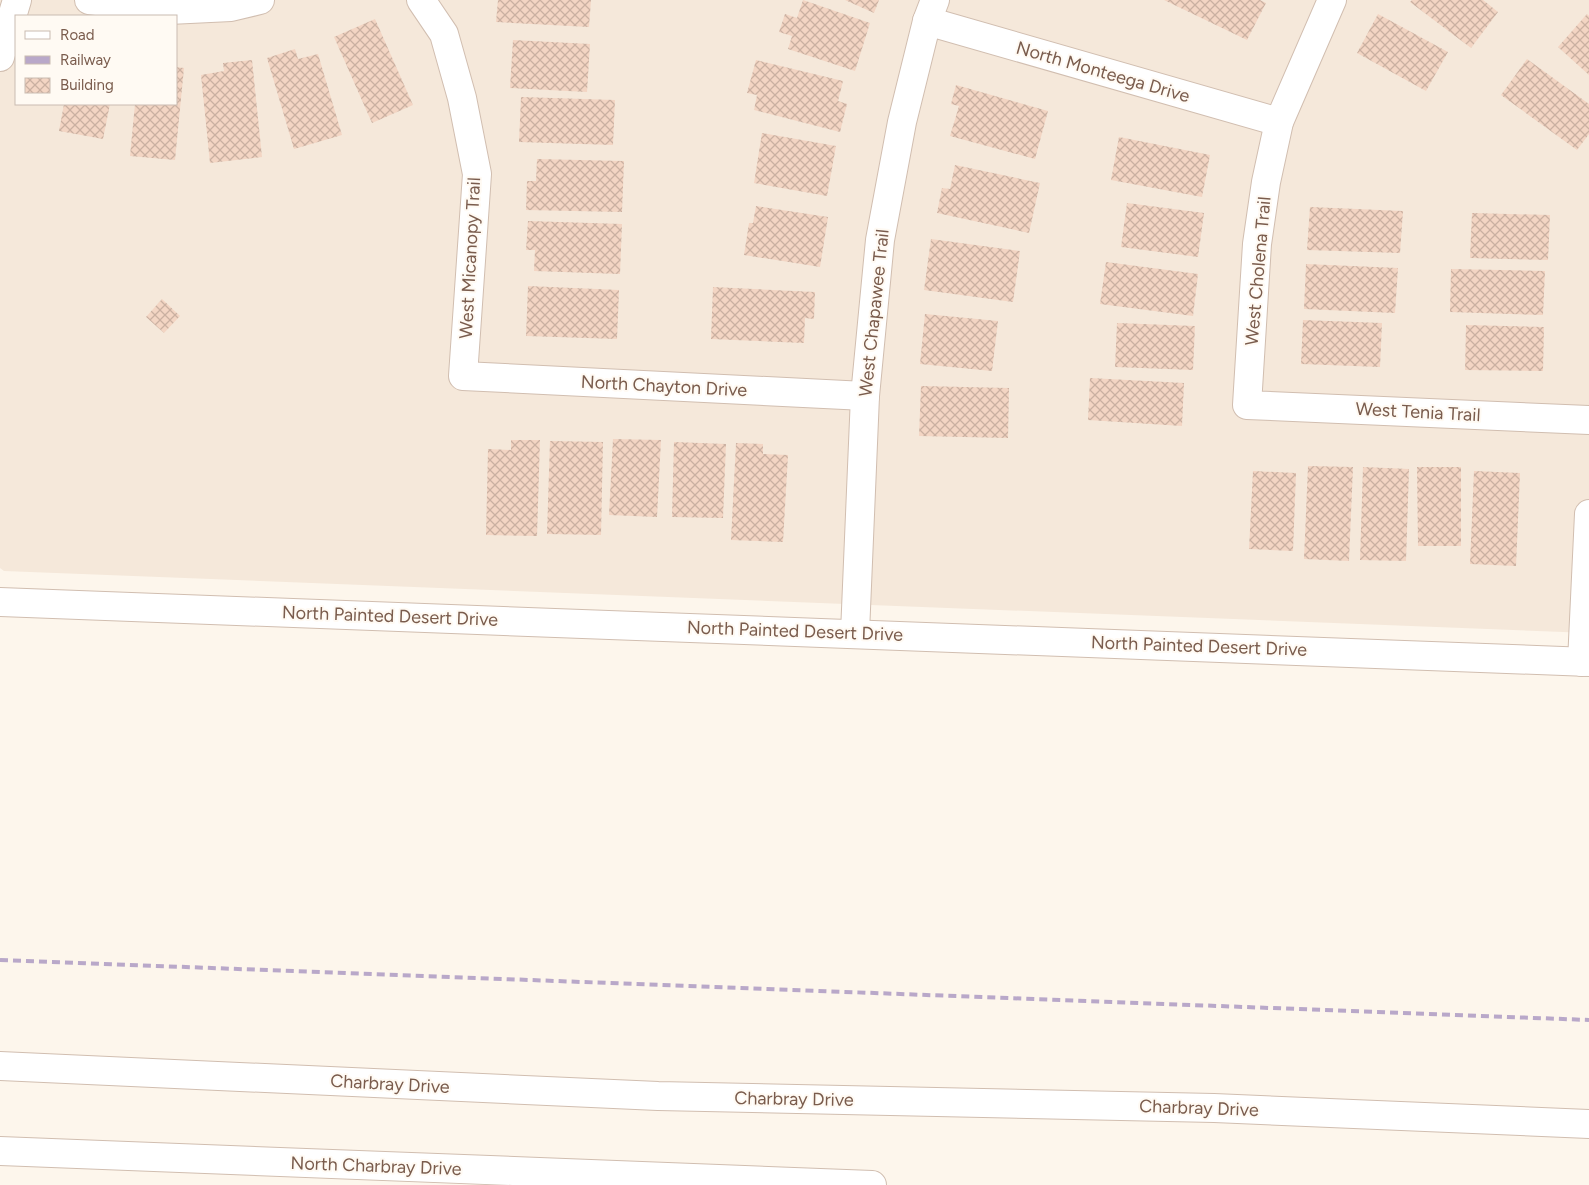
<svg xmlns="http://www.w3.org/2000/svg" width="1589" height="1185" font-family="Figtree,sans-serif">
<defs>
<pattern id="building-cross-hatch" width="8" height="8" patternUnits="userSpaceOnUse" patternTransform="scale(1.25)"><rect width="8" height="8" fill="#f3d5c3"/><path d="M0 0l8 8M0 8l8-8" fill="none" stroke="#cab0a1"/></pattern>
</defs>
<rect width="100%" height="100%" fill="#fdf6ec"/>
<!-- residential -->
<path fill="#f5e8da" fill-rule="evenodd" d="M0 0H1589V633L4 571 0 568ZM16 16H176V104H16Z"/>
<!-- building -->
<g fill="url(#building-cross-hatch)">
<polygon points="498,0 591,0 589,27 496,22"/>
<polygon points="803,0 870,23 855,71 788,49 792,36 779,32 785,14 797,18"/>
<polygon points="845,0 879,0 874,13"/>
<polygon points="1164,0 1260,0 1266,3 1247,40"/>
<polygon points="1412,0 1483,0 1498,12 1471,48 1410,2"/>
<polygon points="1378,14 1448,52 1426,91 1357,53"/>
<polygon points="1587,14 1589,16 1589,75 1558,47"/>
<polygon points="375,19 413,105 372,123 334,37"/>
<polygon points="513,40 590,44 587,92 510,88"/>
<polygon points="295,49 298,59 318,54 342,135 294,149 267,58"/>
<polygon points="1527,59 1589,104 1589,134 1577,150 1501,95"/>
<polygon points="252,60 262,157 210,163 201,75 224,71 223,63"/>
<polygon points="756,60 843,81 838,101 847,104 840,132 754,110 757,95 747,93"/>
<polygon points="176,67 184,68 175,160 130,156 135,104 176,104"/>
<polygon points="956,85 1048,111 1035,159 950,136 959,106 951,104"/>
<polygon points="521,97 615,100 613,145 519,142"/>
<polygon points="64,104 110,104 103,139 59,131"/>
<polygon points="762,133 836,146 827,196 754,183"/>
<polygon points="1119,137 1210,155 1202,197 1111,180"/>
<polygon points="537,159 624,161 622,212 526,210 527,181 536,181"/>
<polygon points="955,165 1040,183 1029,233 937,213 942,188 950,189"/>
<polygon points="1127,203 1204,213 1198,257 1121,247"/>
<polygon points="756,206 828,217 820,267 744,255 749,223 753,223"/>
<polygon points="1310,207 1403,211 1400,253 1307,250"/>
<polygon points="1472,213 1550,215 1548,260 1470,258"/>
<polygon points="528,221 622,224 620,274 534,271 535,250 526,250"/>
<polygon points="931,239 1020,251 1013,302 924,290"/>
<polygon points="1106,262 1198,274 1193,316 1100,304"/>
<polygon points="1306,264 1398,268 1395,313 1304,309"/>
<polygon points="1451,269 1545,271 1543,315 1450,312"/>
<polygon points="528,286 619,290 617,339 526,336"/>
<polygon points="713,287 815,292 814,319 805,318 804,343 711,339"/>
<polygon points="162,299 180,316 164,333 146,317"/>
<polygon points="925,314 998,321 992,371 920,364"/>
<polygon points="1303,320 1382,323 1380,367 1301,364"/>
<polygon points="1117,323 1195,326 1193,370 1115,367"/>
<polygon points="1466,325 1544,327 1543,371 1465,370"/>
<polygon points="1090,378 1184,383 1182,426 1088,420"/>
<polygon points="921,386 1009,388 1008,438 919,436"/>
<polygon points="613,439 661,440 657,517 609,515"/>
<polygon points="511,440 540,440 537,536 486,535 488,449 511,450"/>
<polygon points="550,441 603,442 601,535 547,534"/>
<polygon points="674,442 726,444 723,518 672,517"/>
<polygon points="736,443 763,444 763,454 788,455 783,542 731,540"/>
<polygon points="1308,466 1353,467 1349,561 1304,559"/>
<polygon points="1363,467 1409,469 1406,561 1360,560"/>
<polygon points="1417,467 1461,467 1461,546 1418,546"/>
<polygon points="1253,471 1296,473 1293,551 1249,549"/>
<polygon points="1474,471 1520,473 1516,566 1470,564"/>
</g>
<g fill="none" stroke-linecap="round" stroke-linejoin="round">
<defs>
<g id="minor">
<polyline points="89,0 169,10 231,7 260,0"/>
<polyline points="421,0 444,34 462,98 477,174 463,376 865,396"/>
<polyline points="1332,0 1279,122 1266,182 1257,244 1247,405 1589,420"/>
<polyline points="927,21 1279,122"/>
<polyline points="0,57 17,0"/>
<polyline points="0,602 1589,662"/>
<polyline points="855,633 865,396 880,240 902,122 927,21 935,0"/>
<polyline points="1582,662 1589,514"/>
<polyline points="0,1066 658,1096 1214,1108 1589,1124"/>
<polyline points="0,1151 872,1185"/>
</g>
</defs>
<!-- minor casing -->
<use href="#minor" stroke="#d1beb0" stroke-width="30"/>
<!-- minor -->
<use href="#minor" stroke="#fff" stroke-width="28"/>
<!-- rail -->
<polyline stroke="#b9a8c9" stroke-width="4" stroke-dasharray="8 5" stroke-linecap="butt" points="0,960 1589,1020"/>
</g>
<g text-anchor="middle" dominant-baseline="central" stroke-width="4" stroke-linejoin="round" paint-order="stroke">
<!-- street labels -->
<g font-size="18" fill="#7a5c4d" stroke="#fffaf3">
<text transform="translate(1103 72) rotate(16)">North Monteega Drive</text>
<text transform="translate(470 258) rotate(-87)">West Micanopy Trail</text>
<text transform="translate(1258 271) rotate(-85)">West Cholena Trail</text>
<text transform="translate(874 313) rotate(-84)">West Chapawee Trail</text>
<text transform="translate(664 386) rotate(3)">North Chayton Drive</text>
<text transform="translate(1418 412) rotate(3)">West Tenia Trail</text>
<text transform="translate(390 616) rotate(2)">North Painted Desert Drive</text>
<text transform="translate(795 631) rotate(2)">North Painted Desert Drive</text>
<text transform="translate(1199 646) rotate(2)">North Painted Desert Drive</text>
<text transform="translate(390 1084) rotate(3)">Charbray Drive</text>
<text transform="translate(794 1099) rotate(1)">Charbray Drive</text>
<text transform="translate(1199 1108) rotate(2)">Charbray Drive</text>
<text transform="translate(376 1166) rotate(2)">North Charbray Drive</text>
</g>
</g>
<!-- legend -->
<rect x="15" y="15" width="162" height="90" fill="#fffaf3" stroke="#cabbb1"/>
<rect x="25" y="31" width="25" height="8" fill="#ffffff" stroke="#cabbb1"/>
<text x="60" y="40" font-size="15" fill="#7a5c4d">Road</text>
<rect x="25" y="56" width="25" height="8" fill="#b9a8c9" stroke="#cabbb1"/>
<text x="60" y="65" font-size="15" fill="#7a5c4d">Railway</text>
<rect x="25" y="78" width="25" height="15" fill="url(#building-cross-hatch)" stroke="#cabbb1"/>
<text x="60" y="90" font-size="15" fill="#7a5c4d">Building</text>
</svg>
